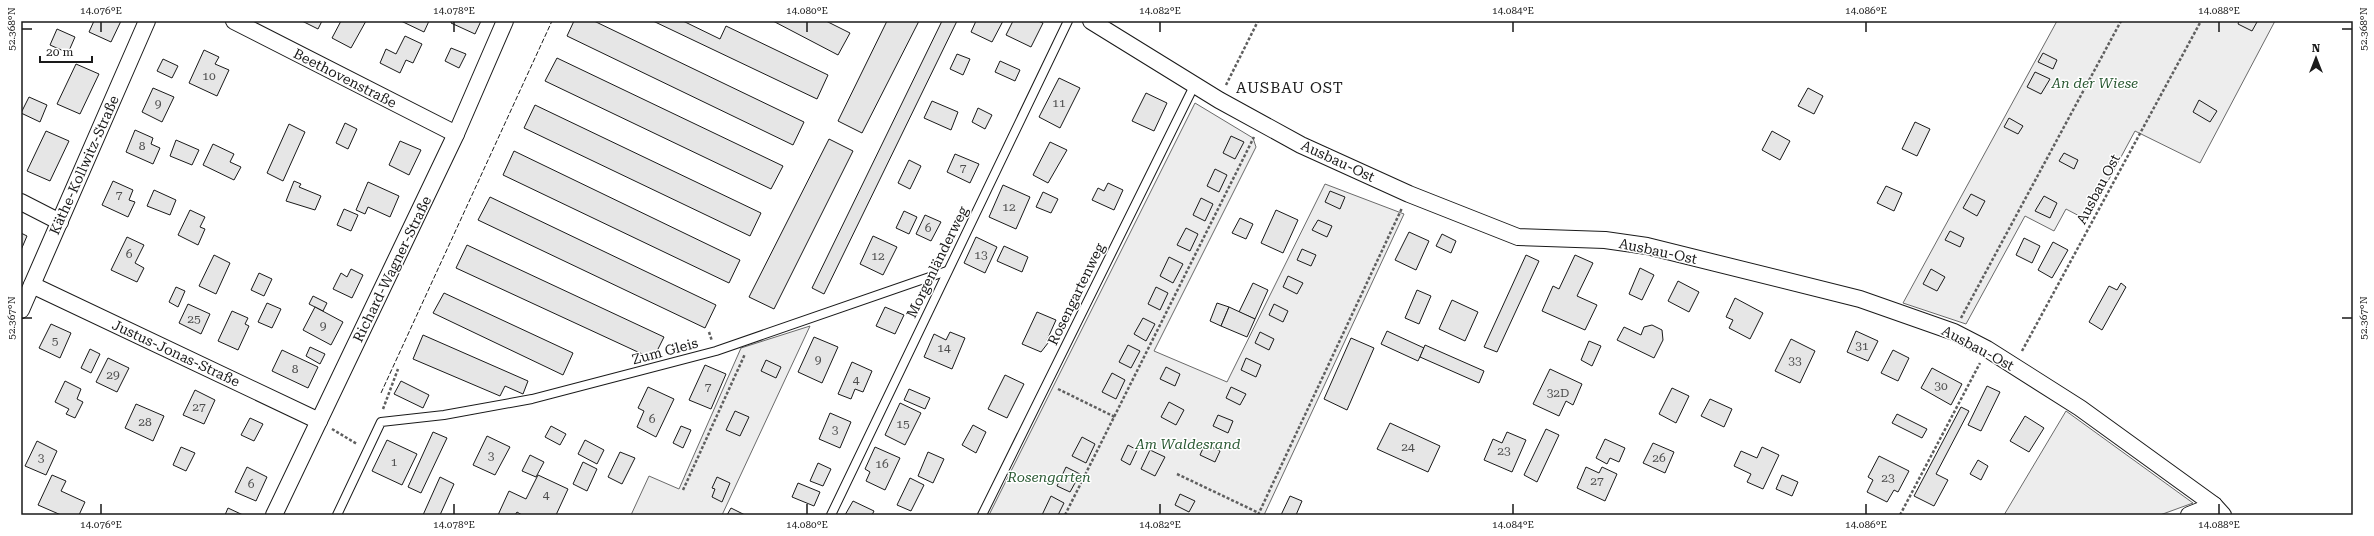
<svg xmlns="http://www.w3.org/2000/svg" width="2374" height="536" font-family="'Roboto Serif',serif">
<rect width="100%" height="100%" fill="#fff"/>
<!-- green -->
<g fill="#ededed" stroke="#6a6a6a">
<polygon points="2057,21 2275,21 2200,163 2135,131 2087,220 2066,209 2054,231 2025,216 1966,324 1903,303"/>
<polygon points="1195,103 1253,138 1256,147 1154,351 1227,382 1325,184 1404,214 1264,515 989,515"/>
<polygon points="810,326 722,515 631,515 649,476 679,489 741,348"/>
<polygon points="2066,411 2193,503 2160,515 2004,515"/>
</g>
<!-- building -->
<g fill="#e6e6e6" stroke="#1a1a1a">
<polygon points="94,21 121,21 111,42 89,32"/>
<polygon points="302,21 322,21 318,29"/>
<polygon points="341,21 366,21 351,48 332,38"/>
<polygon points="401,21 429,21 424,32"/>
<polygon points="452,21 481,21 475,34 451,23"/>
<polygon points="574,21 594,21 804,122 793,145 567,36"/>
<polygon points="653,21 683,21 720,39 726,26 828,75 817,99"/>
<polygon points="773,21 826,21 850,33 838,55"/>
<polygon points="887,21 919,21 862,133 838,121"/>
<polygon points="942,21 957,21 824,294 812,288"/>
<polygon points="976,21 1003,21 992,42 971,32"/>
<polygon points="1013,21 1038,21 1043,23 1031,47 1006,35"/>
<polygon points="2239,21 2254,21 2257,22 2252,31 2238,24"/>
<polygon points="57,29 75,37 68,53 50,45"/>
<polygon points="405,36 422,44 413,63 406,60 400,73 380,63 386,49 396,54"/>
<polygon points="451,48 466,54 459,68 445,61"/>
<polygon points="204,50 219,57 215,64 229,70 217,96 189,83"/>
<polygon points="2043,53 2057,60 2053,69 2038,62"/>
<polygon points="957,54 970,59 963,75 950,69"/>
<polygon points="557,58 783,166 771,189 545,81"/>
<polygon points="163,59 178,66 172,78 157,71"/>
<polygon points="1000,61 1020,70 1015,81 995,72"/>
<polygon points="76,64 99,74 80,114 57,104"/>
<polygon points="2035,72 2050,79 2041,94 2027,87"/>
<polygon points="1059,78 1080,88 1060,128 1039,117"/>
<polygon points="153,88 174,97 162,122 142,112"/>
<polygon points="1808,88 1823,96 1814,114 1798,106"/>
<polygon points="1146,93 1167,103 1154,131 1132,121"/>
<polygon points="29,97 47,105 40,122 21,113"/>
<polygon points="2199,100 2217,111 2210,122 2193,112"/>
<polygon points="932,101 958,112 951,130 924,118"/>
<polygon points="535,105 761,213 750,236 524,128"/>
<polygon points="978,108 992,115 985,129 972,122"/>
<polygon points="2009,118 2023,126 2018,134 2004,127"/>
<polygon points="1915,122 1930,129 1917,156 1902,149"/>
<polygon points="345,123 357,129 348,149 336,143"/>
<polygon points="289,124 305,132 283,181 267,173"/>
<polygon points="135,130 153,138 151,144 160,148 153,164 126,152"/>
<polygon points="46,131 69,141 50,181 27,171"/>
<polygon points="1772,131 1790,141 1780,160 1762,150"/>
<polygon points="1231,136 1244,142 1235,159 1223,153"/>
<polygon points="829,139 853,151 774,309 749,297"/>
<polygon points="176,140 199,150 192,165 170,156"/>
<polygon points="400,141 421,150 409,175 389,165"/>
<polygon points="1050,142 1067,150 1048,183 1033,175"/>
<polygon points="213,144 234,154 230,162 241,167 234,180 203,165"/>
<polygon points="514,151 740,260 729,283 503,175"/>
<polygon points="2064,153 2078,160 2074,169 2059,161"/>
<polygon points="955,154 979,164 970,183 947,172"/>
<polygon points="909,160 921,166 910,189 898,183"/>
<polygon points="1215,169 1227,175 1219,192 1207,186"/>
<polygon points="113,181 133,190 129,200 135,202 128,217 102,205"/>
<polygon points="294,181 301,184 299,187 321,196 315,210 286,201"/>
<polygon points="368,182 399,196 390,217 368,207 365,214 356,210"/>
<polygon points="1108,183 1123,190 1114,210 1092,200 1098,188 1104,191"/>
<polygon points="1003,185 1030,197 1016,229 989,217"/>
<polygon points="1886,186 1902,193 1894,211 1877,203"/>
<polygon points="154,190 176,200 170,215 147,206"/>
<polygon points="1330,191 1345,197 1340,209 1325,202"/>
<polygon points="1043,192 1058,199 1051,213 1036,207"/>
<polygon points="1971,194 1985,201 1977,216 1963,208"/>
<polygon points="2044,196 2057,203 2050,218 2035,211"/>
<polygon points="490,197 716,305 705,328 478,220"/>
<polygon points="1201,198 1213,204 1205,221 1193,215"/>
<polygon points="344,209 358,215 351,231 337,225"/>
<polygon points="190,210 205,217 200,227 205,229 198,245 178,235"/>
<polygon points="1276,210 1298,220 1283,253 1261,243"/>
<polygon points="904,211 917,217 909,234 896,228"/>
<polygon points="925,215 941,222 931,241 916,234"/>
<polygon points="1240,218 1253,224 1246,239 1232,233"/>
<polygon points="1318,220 1332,226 1327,237 1312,230"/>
<polygon points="1186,228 1198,234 1190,251 1177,245"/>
<polygon points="1950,231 1964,238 1960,247 1945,240"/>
<polygon points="1409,232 1429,241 1416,270 1395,260"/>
<polygon points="21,233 27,236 21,250"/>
<polygon points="1442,234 1456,241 1451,253 1436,246"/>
<polygon points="873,236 897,247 883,275 860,264"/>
<polygon points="127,237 144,245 135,263 144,268 137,282 111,270"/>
<polygon points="976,237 997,247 985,273 964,263"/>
<polygon points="2024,238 2040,246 2032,263 2016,255"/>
<polygon points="2053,242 2068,250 2052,278 2038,270"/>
<polygon points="467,245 664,337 653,359 456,268"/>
<polygon points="1004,246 1028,257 1022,272 997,261"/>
<polygon points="1302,249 1316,255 1311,266 1297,260"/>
<polygon points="214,255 230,263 216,294 199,286"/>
<polygon points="1526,255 1539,261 1497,352 1484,347"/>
<polygon points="1575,255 1593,263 1577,296 1597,305 1585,330 1542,311 1553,286 1559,289"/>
<polygon points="1169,257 1183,264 1173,283 1160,276"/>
<polygon points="1640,268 1654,275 1642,300 1629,294"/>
<polygon points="351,269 363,275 352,298 333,289 341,273 347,277"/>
<polygon points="1931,269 1945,277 1937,291 1923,284"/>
<polygon points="259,273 272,279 264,296 251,290"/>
<polygon points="1288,276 1303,283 1297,294 1283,287"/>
<polygon points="1678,281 1699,292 1689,312 1668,301"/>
<polygon points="1253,283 1268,290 1255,319 1239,312"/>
<polygon points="2121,283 2126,287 2102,330 2089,322 2109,286 2117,290"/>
<polygon points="176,287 185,291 178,307 169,302"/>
<polygon points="1156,287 1168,293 1160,310 1148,304"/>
<polygon points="1417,290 1431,296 1419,324 1405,318"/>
<polygon points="444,293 573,353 563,375 433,313"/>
<polygon points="313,296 327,303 323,311 309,304"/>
<polygon points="1735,298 1763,313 1750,339 1729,328 1733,320 1726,317"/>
<polygon points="1452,300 1478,312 1465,341 1439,329"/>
<polygon points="267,303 281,309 272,328 258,322"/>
<polygon points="1217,303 1229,307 1221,326 1210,321"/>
<polygon points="188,304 210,314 201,334 179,323"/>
<polygon points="1274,304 1288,311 1283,322 1269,315"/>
<polygon points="315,307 343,322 331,345 303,330"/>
<polygon points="885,307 904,315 895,334 876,326"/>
<polygon points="1229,307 1255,319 1247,337 1221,326"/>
<polygon points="232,311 248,318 245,324 249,326 238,350 218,341"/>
<polygon points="1037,312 1056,320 1047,340 1048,343 1041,352 1022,344"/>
<polygon points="1143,318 1155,324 1146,341 1134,334"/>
<polygon points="51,324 71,333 60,358 39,348"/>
<polygon points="1652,325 1662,330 1663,340 1654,358 1617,340 1624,327 1641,335 1644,327"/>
<polygon points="1387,331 1424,348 1418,361 1381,344"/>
<polygon points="1856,331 1878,341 1868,361 1847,352"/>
<polygon points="950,332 965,338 952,369 924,357 934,334 946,340"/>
<polygon points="1260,332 1274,339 1269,350 1255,343"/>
<polygon points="423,335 528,381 523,394 505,386 500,396 413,359"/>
<polygon points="814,337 838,347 822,383 798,372"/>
<polygon points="1351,338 1374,348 1347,410 1324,399"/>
<polygon points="1791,339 1815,351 1800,383 1775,371"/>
<polygon points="1589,341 1601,346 1592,366 1581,360"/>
<polygon points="1128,345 1140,351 1131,368 1119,362"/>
<polygon points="1425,345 1484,371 1479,383 1420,357"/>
<polygon points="310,347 325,354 320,364 306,356"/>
<polygon points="90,349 100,354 91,373 81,368"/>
<polygon points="282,350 318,367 308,388 272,371"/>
<polygon points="1893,350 1909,358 1898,381 1881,373"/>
<polygon points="108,358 129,368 117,392 96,382"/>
<polygon points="1246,358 1261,365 1256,377 1241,370"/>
<polygon points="766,360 781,367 776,378 761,371"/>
<polygon points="852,362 872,371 863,392 855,389 851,399 838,394"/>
<polygon points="705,365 726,374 711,409 689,400"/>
<polygon points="1166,367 1180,374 1175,386 1160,379"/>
<polygon points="1932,368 1962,384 1951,405 1921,388"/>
<polygon points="1550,369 1582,384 1573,405 1566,401 1559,416 1533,404"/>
<polygon points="1112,373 1125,380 1116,399 1102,392"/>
<polygon points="1005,375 1024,384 1007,418 988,409"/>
<polygon points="65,381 81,389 77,399 83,402 75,418 66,414 69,409 55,402"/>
<polygon points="401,381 429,395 423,408 394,394"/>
<polygon points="1987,386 2000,392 1981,431 1968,425"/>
<polygon points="648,387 674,399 656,437 637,427 644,411 638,408"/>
<polygon points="1231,387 1246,394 1240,405 1226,398"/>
<polygon points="1672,388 1689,396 1676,423 1659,414"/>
<polygon points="909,389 930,398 925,409 904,400"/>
<polygon points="195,390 215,400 204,424 183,415"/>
<polygon points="1710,399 1732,409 1724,427 1701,416"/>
<polygon points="1169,402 1184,410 1176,425 1161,417"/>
<polygon points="900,403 921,413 905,445 885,435"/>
<polygon points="136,404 164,416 153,441 125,428"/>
<polygon points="1961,407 1969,411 1936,474 1948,480 1934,506 1914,496"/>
<polygon points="735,411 749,417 740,436 726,430"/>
<polygon points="830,413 851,422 840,448 819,439"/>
<polygon points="1897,414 1927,429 1922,438 1892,423"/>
<polygon points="1218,415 1233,421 1228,433 1213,426"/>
<polygon points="2025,416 2044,428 2029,452 2010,441"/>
<polygon points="250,418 263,424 254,441 241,435"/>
<polygon points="1390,423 1440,446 1428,472 1377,449"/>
<polygon points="973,425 986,432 976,453 962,445"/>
<polygon points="551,426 566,434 560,445 545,437"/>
<polygon points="681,426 691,430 683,448 673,443"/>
<polygon points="1546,429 1559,435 1537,482 1524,475"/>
<polygon points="433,432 447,438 421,493 408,487"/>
<polygon points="1507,432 1526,440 1512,472 1484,460 1493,439 1502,443"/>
<polygon points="487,436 510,447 495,475 473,465"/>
<polygon points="1082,437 1095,444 1086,463 1072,456"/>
<polygon points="1605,439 1625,448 1619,462 1610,458 1607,464 1596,458"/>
<polygon points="387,440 417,454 402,485 372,471"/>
<polygon points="585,440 604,450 597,464 578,454"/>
<polygon points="37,441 57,451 46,475 25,466"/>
<polygon points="1653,443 1674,452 1665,473 1643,463"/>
<polygon points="1205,444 1220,451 1215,462 1200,455"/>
<polygon points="1128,445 1137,450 1130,465 1121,460"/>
<polygon points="181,447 195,453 186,471 173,465"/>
<polygon points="875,447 900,458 885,490 866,481 870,472 865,469"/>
<polygon points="1762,447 1779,455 1763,489 1747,482 1751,474 1734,466 1741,451 1757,458"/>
<polygon points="1150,450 1165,457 1155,476 1141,469"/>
<polygon points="620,452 635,458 622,484 608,477"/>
<polygon points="928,452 944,459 933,483 918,476"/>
<polygon points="530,455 544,462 536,477 522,471"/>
<polygon points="1879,456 1909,471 1898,492 1894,490 1887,502 1867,492 1873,480 1868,477"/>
<polygon points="1978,460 1988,466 1981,480 1970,474"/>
<polygon points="583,462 597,469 587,491 573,484"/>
<polygon points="818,463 831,469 823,486 810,481"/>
<polygon points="247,467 267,477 256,501 235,492"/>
<polygon points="1066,467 1080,474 1070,492 1057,486"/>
<polygon points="1586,467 1599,473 1602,467 1617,474 1605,501 1577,488"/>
<polygon points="52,475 66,481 61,491 85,502 79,515 61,515 38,505"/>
<polygon points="538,475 568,489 556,515 522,515 517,512 515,515 498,515 509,491 526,499"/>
<polygon points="1782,475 1798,482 1792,496 1776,489"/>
<polygon points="440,477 454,484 440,515 423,515"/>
<polygon points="717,477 730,483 722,502 712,497 715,489 712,488"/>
<polygon points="910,478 924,485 911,511 897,505"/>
<polygon points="798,483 820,492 814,506 792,497"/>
<polygon points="1180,494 1195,501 1189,512 1175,505"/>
<polygon points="1051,496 1064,503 1058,515 1042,515"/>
<polygon points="1290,496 1302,501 1296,515 1281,515"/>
<polygon points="853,501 874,511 872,515 845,515"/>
<polygon points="228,508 243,515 225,515"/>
<polygon points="731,508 745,515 727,515"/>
</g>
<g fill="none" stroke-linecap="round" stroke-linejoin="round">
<defs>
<g id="service">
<polyline points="337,515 381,422 444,415 532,399 716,351 947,271"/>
<polyline points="831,515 1068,21"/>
<polyline points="982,515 1195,84"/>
</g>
<g id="minor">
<polyline points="234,21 456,134"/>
<polyline points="1091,21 1219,100 1301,145 1409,194 1518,237 1605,240 1647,246 1860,299 1954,332 1987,349 2080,408 2214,505 2223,515"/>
<polyline points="21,202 60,222"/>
<polyline points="32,285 319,421"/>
<polyline points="21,310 147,21"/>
<polyline points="274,515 456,134 505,21"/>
<polyline points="2189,515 2214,505"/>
</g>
</defs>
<!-- service casing -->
<use href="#service" stroke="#1a1a1a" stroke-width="10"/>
<!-- minor casing -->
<use href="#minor" stroke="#1a1a1a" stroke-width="18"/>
<!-- path -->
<g stroke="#5f5f5f" stroke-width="2.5" stroke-dasharray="3 2" stroke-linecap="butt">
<polyline points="1226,85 1258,21"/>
<polyline points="1961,318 2121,21"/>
<polyline points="709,332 712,341"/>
<polyline points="2022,351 2201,21"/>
<polyline points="1058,389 1115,417"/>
<polyline points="383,409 398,369"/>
<polyline points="332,429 357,444"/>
<polyline points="1177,474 1259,513"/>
<polyline points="683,490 745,354"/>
<polyline points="1065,515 1254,137"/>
<polyline points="1258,515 1402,208"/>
<polyline points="1900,515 1980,363"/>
</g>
<!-- service -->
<use href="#service" stroke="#fff" stroke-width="8"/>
<!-- minor -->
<use href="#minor" stroke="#fff" stroke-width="16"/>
<!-- fence -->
<polyline stroke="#1a1a1a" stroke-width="1" stroke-dasharray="5 2" stroke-linecap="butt" points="381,393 552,21"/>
</g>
<!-- ticks -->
<path fill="none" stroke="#1a1a1a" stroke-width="1.5" d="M101 22V32M454 22V32M807 22V32M1160 22V32M1513 22V32M1866 22V32M2219 22V32M22 29H32M2342 29H2352M22 318H32M2342 318H2352M101 504V514M454 504V514M807 504V514M1160 504V514M1513 504V514M1866 504V514M2219 504V514"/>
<g text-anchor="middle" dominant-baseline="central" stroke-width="3" stroke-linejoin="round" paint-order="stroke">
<!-- number labels -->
<g font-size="12" fill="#4d4d4d">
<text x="209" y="76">10</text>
<text x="1059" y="103">11</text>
<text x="158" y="104">9</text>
<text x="142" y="146">8</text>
<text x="963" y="168">7</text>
<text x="119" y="195">7</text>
<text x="1009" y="207">12</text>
<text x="928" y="228">6</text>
<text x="129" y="254">6</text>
<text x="981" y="255">13</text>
<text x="878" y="256">12</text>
<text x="194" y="319">25</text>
<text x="323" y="326">9</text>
<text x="55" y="341">5</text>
<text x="1862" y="346">31</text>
<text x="944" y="348">14</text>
<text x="818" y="360">9</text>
<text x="1795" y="361">33</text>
<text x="295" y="369">8</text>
<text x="113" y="375">29</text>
<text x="856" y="380">4</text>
<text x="1941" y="386">30</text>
<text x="708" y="387">7</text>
<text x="1558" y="393">32D</text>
<text x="199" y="407">27</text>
<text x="652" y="419">6</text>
<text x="145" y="422">28</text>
<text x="903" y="424">15</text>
<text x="835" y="430">3</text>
<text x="1408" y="447">24</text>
<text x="1504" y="451">23</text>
<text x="491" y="456">3</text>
<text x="41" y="458">3</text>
<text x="1659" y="458">26</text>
<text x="394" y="462">1</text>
<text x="882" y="464">16</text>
<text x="1888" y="478">23</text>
<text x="1597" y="481">27</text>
<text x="251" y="484">6</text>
<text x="546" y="495">4</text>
</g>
<!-- street labels -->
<g font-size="14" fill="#1a1a1a" stroke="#fff">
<text transform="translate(345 78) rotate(27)">Beethovenstraße</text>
<text transform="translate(1338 161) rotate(25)">Ausbau-Ost</text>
<text transform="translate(84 165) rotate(-66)">Käthe-Kollwitz-Straße</text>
<text transform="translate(2098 189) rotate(-62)">Ausbau Ost</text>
<text transform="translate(1658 251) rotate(12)">Ausbau-Ost</text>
<text transform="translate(937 262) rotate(-64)">Morgenländerweg</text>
<text transform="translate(392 269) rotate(-64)">Richard-Wagner-Straße</text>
<text transform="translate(1076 294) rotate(-64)">Rosengartenweg</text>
<text transform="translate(1978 348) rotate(28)">Ausbau-Ost</text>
<text transform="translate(665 351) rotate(-15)">Zum Gleis</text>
<text transform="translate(176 353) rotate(25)">Justus-Jonas-Straße</text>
</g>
<!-- park labels -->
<g font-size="14" font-style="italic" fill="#2b5a34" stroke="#fff">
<text x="2095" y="83">An der Wiese</text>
<text x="1188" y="444">Am Waldesrand</text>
<text x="1049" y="477">Rosengarten</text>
</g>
<!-- neighbourhood labels -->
<g font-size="15" letter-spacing="1" fill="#1a1a1a" stroke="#fff">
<text x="1290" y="88">AUSBAU OST</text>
</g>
</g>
<!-- border -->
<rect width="2374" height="536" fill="none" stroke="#ffffff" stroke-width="44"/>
<!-- north arrow -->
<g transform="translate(2316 58)" stroke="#ffffff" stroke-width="3" paint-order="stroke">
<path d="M0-3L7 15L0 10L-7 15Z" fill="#1a1a1a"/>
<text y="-6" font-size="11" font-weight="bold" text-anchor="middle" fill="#1a1a1a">N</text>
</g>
<!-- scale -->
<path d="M40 56v6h52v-6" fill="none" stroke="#1a1a1a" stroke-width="2"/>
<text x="46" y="56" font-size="12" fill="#1a1a1a" stroke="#ffffff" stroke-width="3" paint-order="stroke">20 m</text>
<rect x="22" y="22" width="2330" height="492" fill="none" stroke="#1a1a1a" stroke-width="1.5"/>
<g font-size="10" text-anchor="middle" fill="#1a1a1a">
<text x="101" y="14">14.076°E</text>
<text x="454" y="14">14.078°E</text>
<text x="807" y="14">14.080°E</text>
<text x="1160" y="14">14.082°E</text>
<text x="1513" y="14">14.084°E</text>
<text x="1866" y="14">14.086°E</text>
<text x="2219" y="14">14.088°E</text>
<text transform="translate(11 29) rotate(-90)" y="4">52.368°N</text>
<text transform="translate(2363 29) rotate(-90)" y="4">52.368°N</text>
<text transform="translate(11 318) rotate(-90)" y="4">52.367°N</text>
<text transform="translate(2363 318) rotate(-90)" y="4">52.367°N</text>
<text x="101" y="528">14.076°E</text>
<text x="454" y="528">14.078°E</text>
<text x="807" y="528">14.080°E</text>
<text x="1160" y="528">14.082°E</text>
<text x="1513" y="528">14.084°E</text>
<text x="1866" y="528">14.086°E</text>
<text x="2219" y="528">14.088°E</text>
</g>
</svg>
